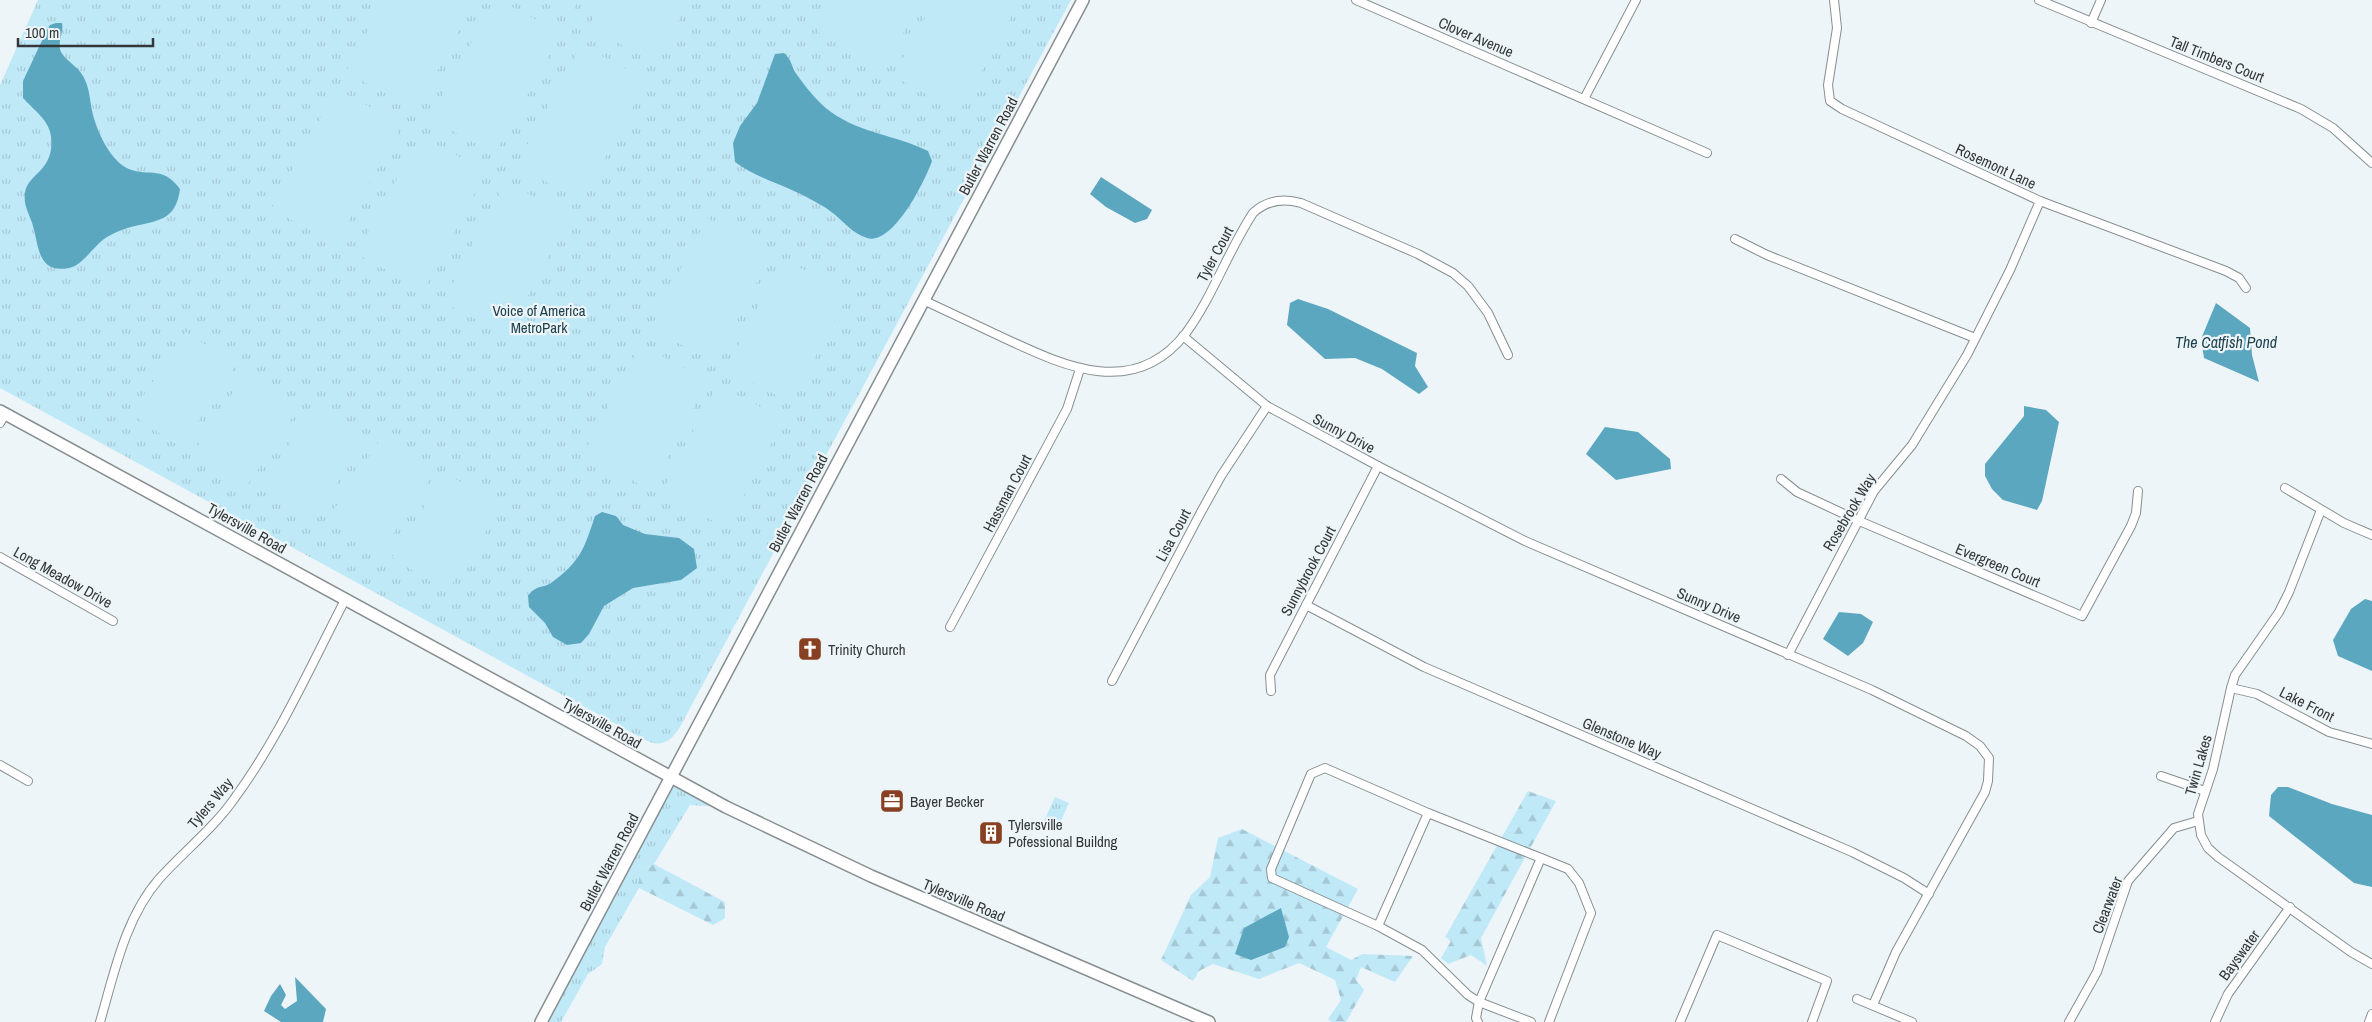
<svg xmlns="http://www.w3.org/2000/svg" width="2372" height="1022" font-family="'Archivo Narrow',sans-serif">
<defs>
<pattern id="grass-tufts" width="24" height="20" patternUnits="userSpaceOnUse" patternTransform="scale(1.25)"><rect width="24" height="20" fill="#c0e9f8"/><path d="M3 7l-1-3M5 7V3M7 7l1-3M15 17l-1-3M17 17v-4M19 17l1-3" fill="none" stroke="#a6c8d5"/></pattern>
<pattern id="forest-firs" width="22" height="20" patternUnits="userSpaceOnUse" patternTransform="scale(1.25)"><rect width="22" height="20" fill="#c0e9f8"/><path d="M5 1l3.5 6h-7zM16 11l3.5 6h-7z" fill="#a6c8d5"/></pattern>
</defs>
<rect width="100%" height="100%" fill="#edf5f8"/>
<!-- grass -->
<g fill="url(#grass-tufts)">
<path d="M38 0H1071L688 712C679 729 670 751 647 741L0 388V85Z"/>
<polygon points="671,778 726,807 690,805 654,864 639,871 639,888 605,947 602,964 588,974 561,1022 541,1022"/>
<polygon points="1055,797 1069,803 1060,823 1054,821 1052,825 1044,821"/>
</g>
<!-- forest -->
<g fill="url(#forest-firs)">
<polygon points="1528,791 1556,801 1481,938 1487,966 1471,955 1448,964 1441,958 1451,941 1445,937"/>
<polygon points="1242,829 1358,889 1326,947 1351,960 1362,954 1413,956 1395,982 1361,967 1356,980 1364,990 1346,1022 1332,1022 1328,1019 1341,1000 1335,980 1299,963 1259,979 1213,964 1199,971 1193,981 1161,960 1191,895 1210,877 1218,838"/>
<polygon points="654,864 725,902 725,918 713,925 639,888 639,871"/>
</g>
<!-- garden -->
<g fill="#c0e9f8">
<polygon points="384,0 475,0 417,110 346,72"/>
<polygon points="494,0 499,0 561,33 495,154 430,119"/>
<polygon points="540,0 579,0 570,16"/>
<polygon points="603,0 690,0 655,63 588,27"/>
<polygon points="837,0 922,0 883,69 818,32"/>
<polygon points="935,0 1020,0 959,112 893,76"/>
<polygon points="581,45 647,80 582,201 516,166"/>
<polygon points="336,89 402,124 336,244 271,209"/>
<polygon points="420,136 487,171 423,290 357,254"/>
<polygon points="506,182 570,216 507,336 443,302"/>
<polygon points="707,218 772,252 715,362 650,329"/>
<polygon points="783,259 849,293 791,403 726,369"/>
<polygon points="186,332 236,365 181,447 131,414"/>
<polygon points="640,345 708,380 651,490 583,455"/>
<polygon points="246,372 299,407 244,490 192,455"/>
<polygon points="717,385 784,419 727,528 661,494"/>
<polygon points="316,404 367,438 312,521 260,487"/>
<polygon points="384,434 437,468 382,551 329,517"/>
<polygon points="446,473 501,508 447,592 392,557"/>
</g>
<!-- water -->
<g fill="#5ca7c0">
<path d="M56 23H62C64 33 58 40 60 49 62 59 79 66 84 78 90 89 90 103 93 115 98 133 109 157 125 167 146 179 161 163 180 189 176 219 161 220 135 226 125 228 113 233 104 239 93 247 82 266 69 268 38 274 39 247 33 226 30 215 23 206 25 193 28 173 55 171 51 137 50 121 33 109 23 98V81L47 30 50 25Z"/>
<path d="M784 53C791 59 791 64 795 72 804 85 818 103 831 112 862 134 896 135 928 151L932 161C925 181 893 246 867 238 851 233 843 220 830 211 824 206 817 203 810 199 786 185 758 179 735 162L733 143 740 126 757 103 775 54Z"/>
<polygon points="1101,177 1152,210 1147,219 1135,223 1106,207 1090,194"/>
<polygon points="1298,299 1328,309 1417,353 1415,366 1428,387 1419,394 1382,369 1355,358 1325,359 1287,325 1290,303"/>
<polygon points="2216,303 2250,328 2252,355 2259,382 2204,358 2201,339"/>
<polygon points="2024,406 2046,410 2059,422 2042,501 2037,510 2003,500 1992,489 1985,476 1985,464 2024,416"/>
<polygon points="1605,427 1638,432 1670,459 1671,469 1616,480 1586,454"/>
<path d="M602 512 616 516 623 525 645 534 679 538 694 549 697 568 681 580 633 588 604 606 589 634 581 643 567 645 553 637 545 623 529 607 528 596C537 584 541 589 551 583 581 561 584 549 595 516Z"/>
<polygon points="2365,599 2372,601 2372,671 2338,656 2333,640 2351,609"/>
<polygon points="1839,612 1861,614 1873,622 1863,643 1848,656 1823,639"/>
<polygon points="2278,787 2288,787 2332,804 2372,815 2372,887 2354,883 2269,816 2271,795"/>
<polygon points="1281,908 1289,937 1285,947 1251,960 1235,954 1244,928"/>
<polygon points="295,977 326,1009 323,1022 281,1022 264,1011 271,996 280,984 286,995 281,1005 285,1009 297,1001"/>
</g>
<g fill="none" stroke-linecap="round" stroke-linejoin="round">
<defs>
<g id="street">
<polyline points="1356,0 1707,153"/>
<polyline points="1834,0 1837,28 1828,85 1830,101 1842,109 2040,201 2226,271 2239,278 2246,288"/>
<polyline points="2039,0 2301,109 2333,128 2372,163"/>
<polyline points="2091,23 2101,0"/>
<polyline points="1584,99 1636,0"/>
<polyline points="1735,239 1767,255 1975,338"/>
<path d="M923 300C951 313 978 326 1006 339 1066 367 1135 399 1186 333 1213 296 1228 251 1253 213 1267 200 1283 198 1301 203L1418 254 1453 273 1468 286 1488 313 1508 355"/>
<polyline points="1183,336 1267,406 1378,466 1525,541 1872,690 1966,736 1980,746 1989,758 1988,781 1985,792 1896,952 1873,1005"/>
<polyline points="0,423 5,414"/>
<polyline points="1781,479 1797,492 1857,520 2082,616 2131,526 2136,513 2138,491"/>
<polyline points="2285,488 2344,523 2372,535"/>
<polyline points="2321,510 2289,592 2279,612 2235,675 2231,688 2213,769 2198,814 2201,835 2208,848 2218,857 2351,952 2372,964"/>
<polyline points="0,557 113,621"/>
<polyline points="1306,605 1424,667 1852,852 1904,878 1929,894"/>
<polyline points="950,627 1067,409 1080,369"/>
<polyline points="1788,655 1874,491 1912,445 1967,355 2010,270 2040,201"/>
<polyline points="1112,681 1201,512 1221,476 1267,406"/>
<polyline points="2231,688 2257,694 2329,732 2372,744"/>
<polyline points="1271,691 1270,675 1378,466"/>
<polyline points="0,765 28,781"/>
<polyline points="2161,776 2205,791"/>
<polyline points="1378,926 1272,878 1271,869 1311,774 1325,768 1428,813"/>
<polyline points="1857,999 1912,1022"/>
<path d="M100 1022C114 974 125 918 159 879 183 852 213 829 234 799 279 738 310 667 345 600"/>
<polyline points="1478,1022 1476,1018 1479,1002 1541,858 1568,869 1579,883 1591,913 1549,1022"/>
<polyline points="1531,1022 1479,1002 1468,995 1422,950 1378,926 1428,813 1541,858"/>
<polyline points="1680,1022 1717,935 1827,981 1812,1022"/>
<polyline points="2069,1022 2097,972 2128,881 2174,828 2198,821"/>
<polyline points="2215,1022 2228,994 2290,907"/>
<polyline points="2369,1022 2372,1014"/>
</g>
<g id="secondary">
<polyline points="0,411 726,807 871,876 1209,1022"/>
<polyline points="541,1022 1083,0"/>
</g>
</defs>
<!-- street casing -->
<use href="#street" stroke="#878e91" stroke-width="10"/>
<!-- secondary casing -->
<use href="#secondary" stroke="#878e91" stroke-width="14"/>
<!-- street -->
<use href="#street" stroke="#fff" stroke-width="8"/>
<!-- secondary -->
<use href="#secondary" stroke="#fff" stroke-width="11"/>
</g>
<!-- icons -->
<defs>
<symbol id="church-square" viewBox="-11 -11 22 22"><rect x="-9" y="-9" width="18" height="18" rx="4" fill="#884022" stroke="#edf5f8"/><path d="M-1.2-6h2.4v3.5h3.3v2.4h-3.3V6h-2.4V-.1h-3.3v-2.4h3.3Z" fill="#fff"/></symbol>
<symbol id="office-square" viewBox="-11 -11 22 22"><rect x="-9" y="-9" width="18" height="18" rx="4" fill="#884022" stroke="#edf5f8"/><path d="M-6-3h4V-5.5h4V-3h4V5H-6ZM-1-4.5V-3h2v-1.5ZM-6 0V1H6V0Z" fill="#fff"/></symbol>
<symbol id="building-square" viewBox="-11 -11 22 22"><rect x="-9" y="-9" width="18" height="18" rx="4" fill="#884022" stroke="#edf5f8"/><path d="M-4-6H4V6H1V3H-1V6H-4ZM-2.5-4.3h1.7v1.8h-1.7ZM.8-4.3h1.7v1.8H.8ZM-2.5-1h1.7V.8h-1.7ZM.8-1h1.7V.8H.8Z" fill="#fff"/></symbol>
</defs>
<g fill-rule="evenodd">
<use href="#church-square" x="796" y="635" width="28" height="28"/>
<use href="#office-square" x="878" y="787" width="28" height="28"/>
<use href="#building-square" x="977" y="819" width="28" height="28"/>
</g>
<g text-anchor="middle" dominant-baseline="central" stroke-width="4.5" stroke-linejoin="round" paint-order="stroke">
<!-- street labels -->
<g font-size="15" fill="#343738" stroke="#edf5f8">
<text transform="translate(1476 37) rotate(23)">Clover Avenue</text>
<text transform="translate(2217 59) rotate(22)">Tall Timbers Court</text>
<text transform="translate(988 146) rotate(-62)">Butler Warren Road</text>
<text transform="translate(1996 166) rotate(25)">Rosemont Lane</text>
<text transform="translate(1215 254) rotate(-62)">Tyler Court</text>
<text transform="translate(1344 433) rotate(28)">Sunny Drive</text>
<text transform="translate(1007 493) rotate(-62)">Hassman Court</text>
<text transform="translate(798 503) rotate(-62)">Butler Warren Road</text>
<text transform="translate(1849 512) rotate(-59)">Rosebrook Way</text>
<text transform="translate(247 528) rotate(29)">Tylersville Road</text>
<text transform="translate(1173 535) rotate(-62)">Lisa Court</text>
<text transform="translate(1998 565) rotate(23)">Evergreen Court</text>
<text transform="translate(1308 571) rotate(-62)">Sunnybrook Court</text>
<text transform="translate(63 577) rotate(29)">Long Meadow Drive</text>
<text transform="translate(1709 605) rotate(23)">Sunny Drive</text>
<text transform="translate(2307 704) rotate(27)">Lake Front</text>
<text transform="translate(602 723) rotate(29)">Tylersville Road</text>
<text transform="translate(1622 738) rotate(23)">Glenstone Way</text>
<text transform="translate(2198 765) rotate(-74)">Twin Lakes</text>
<text transform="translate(210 803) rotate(-50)">Tylers Way</text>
<text transform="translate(609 862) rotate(-62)">Butler Warren Road</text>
<text transform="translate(964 900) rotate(23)">Tylersville Road</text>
<text transform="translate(2107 905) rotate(-69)">Clearwater</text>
<text transform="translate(2239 955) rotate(-54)">Bayswater</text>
</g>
<!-- park labels -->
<g font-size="15" fill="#1f424e" stroke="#edf5f8">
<text x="539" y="310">Voice of America<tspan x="539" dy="17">MetroPark</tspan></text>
</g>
<!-- poi labels -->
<g font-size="15" fill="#343738" stroke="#edf5f8" text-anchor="start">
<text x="828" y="649">Trinity Church</text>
<text x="910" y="801">Bayer Becker</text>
<text x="1008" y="824">Tylersville<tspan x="1008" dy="17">Pofessional Buildng</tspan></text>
</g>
<!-- water labels -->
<g font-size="16" font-style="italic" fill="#1c3f4b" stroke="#edf5f8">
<text x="2226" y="342">The Catfish Pond</text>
</g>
</g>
<!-- scale -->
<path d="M18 38v8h135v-8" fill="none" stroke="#343738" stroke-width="2.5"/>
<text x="25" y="38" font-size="15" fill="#343738" stroke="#edf5f8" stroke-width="4" paint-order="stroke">100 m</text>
</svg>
